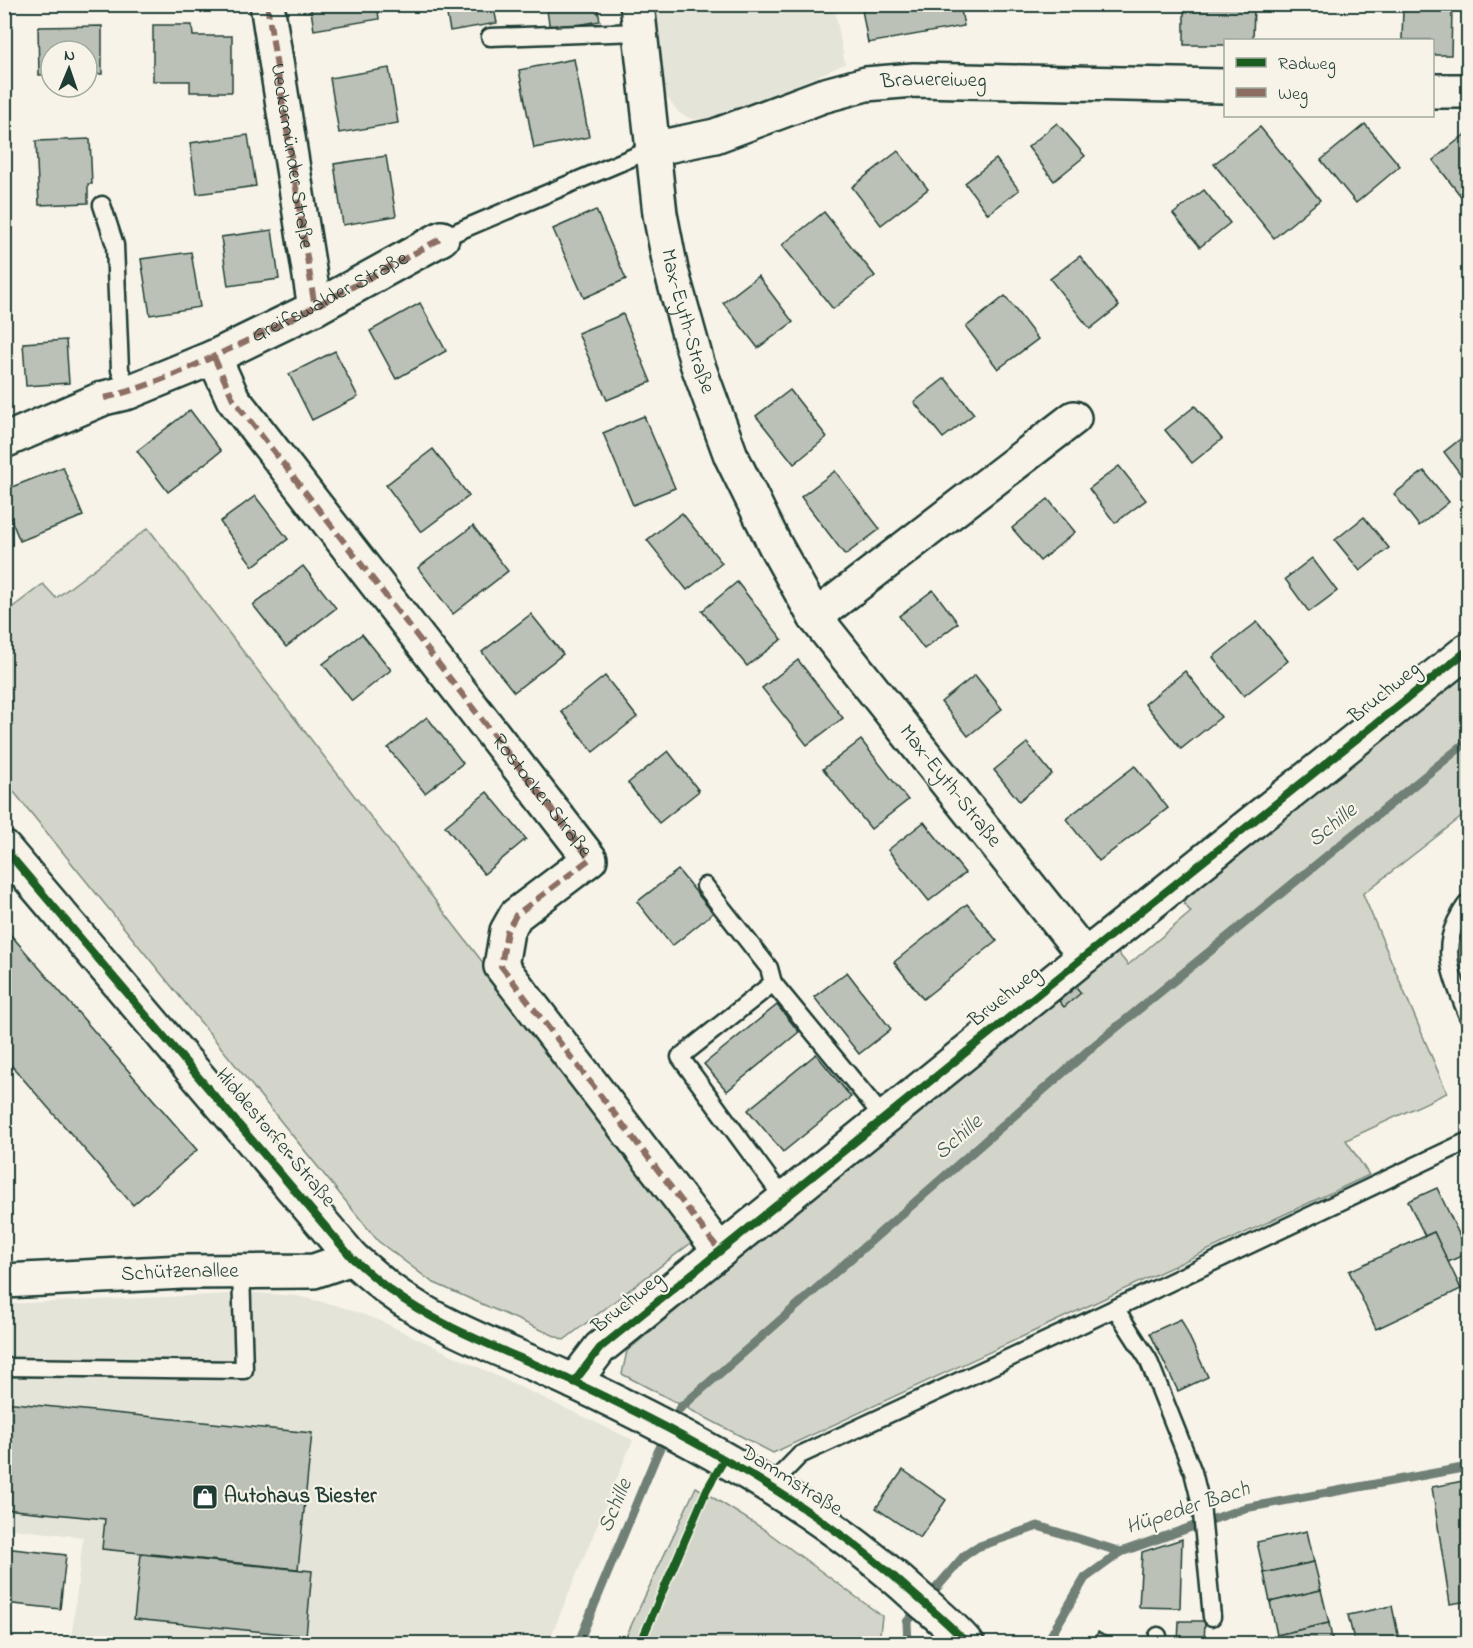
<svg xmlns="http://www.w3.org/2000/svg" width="1473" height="1648" font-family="'Indie Flower',sans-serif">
<rect width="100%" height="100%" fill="#f7f3e8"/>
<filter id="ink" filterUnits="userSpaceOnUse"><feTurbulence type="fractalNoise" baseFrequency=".0167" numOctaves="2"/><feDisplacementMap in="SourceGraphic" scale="12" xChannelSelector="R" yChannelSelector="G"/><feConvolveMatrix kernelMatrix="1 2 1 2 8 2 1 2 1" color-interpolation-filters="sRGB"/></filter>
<g filter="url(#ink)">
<!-- built -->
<g fill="#e5e4d9">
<polygon points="655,5 834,5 845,64 721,118 692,119 680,114 665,95 662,79"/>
<polygon points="256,1293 297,1296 339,1306 378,1320 633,1440 548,1643 71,1643 83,1537 5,1528 4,1304"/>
</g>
<!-- green -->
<g fill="#d3d5ca" stroke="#79897f" stroke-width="1.5">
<polygon points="148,528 696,1239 564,1340 432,1282 378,1241 5,781 5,613 43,584 56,598"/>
<polygon points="1468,662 1468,812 1363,894 1447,1093 1346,1140 1369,1175 773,1453 622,1374 627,1351 1114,948 1128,965 1191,912 1177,895"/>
<polygon points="696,1487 762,1528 882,1616 879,1643 623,1643"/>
</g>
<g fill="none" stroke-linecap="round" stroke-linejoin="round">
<!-- stream -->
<g stroke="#6f8077" stroke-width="9">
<polyline points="578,1644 657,1454 679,1409 1090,1049 1468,741"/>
<polyline points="908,1644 907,1622 964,1556 977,1547 1038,1526 1121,1552 1245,1508 1468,1467"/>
<polyline points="1046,1644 1085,1578 1121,1552"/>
</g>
</g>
<!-- building -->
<g fill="#bbc1b6" stroke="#1f3d34" stroke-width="1.5">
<polygon points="310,4 377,4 379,19 314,30"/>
<polygon points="445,4 493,4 497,23 450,31"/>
<polygon points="546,4 597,4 600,21 550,30"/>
<polygon points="861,4 960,4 964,26 868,43"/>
<polygon points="1237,4 1254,4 1253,40 1226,40 1226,45 1184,45 1184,5"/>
<polygon points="1403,8 1452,9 1451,55 1432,55 1432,40 1402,40"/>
<polygon points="153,25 192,25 193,36 232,36 232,92 190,92 190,81 153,81"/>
<polygon points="102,26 102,74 87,74 87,51 51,51 51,74 39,75 38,27"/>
<polygon points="574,59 589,137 534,148 519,70"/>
<polygon points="389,68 398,123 339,133 330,78"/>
<polygon points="1057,123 1085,156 1054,181 1028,147"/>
<polygon points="1365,124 1400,166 1356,203 1321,160"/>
<polygon points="1260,127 1320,200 1274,238 1214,164"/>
<polygon points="1468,132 1468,203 1467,204 1433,160"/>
<polygon points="248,135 256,186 197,194 190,143"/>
<polygon points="90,139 92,184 88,184 88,203 39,205 36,141"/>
<polygon points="898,151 928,189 881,225 852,187"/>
<polygon points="386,156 396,216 343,225 334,164"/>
<polygon points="996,159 1019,190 988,214 965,183"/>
<polygon points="1204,190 1230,223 1200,247 1173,214"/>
<polygon points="596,210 626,279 584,298 553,229"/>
<polygon points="824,212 875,276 833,309 782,245"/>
<polygon points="272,230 279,279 228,286 221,237"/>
<polygon points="191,252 200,307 150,315 141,259"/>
<polygon points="1080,256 1119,306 1090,329 1050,279"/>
<polygon points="758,276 793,322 758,348 723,303"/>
<polygon points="1005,296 1038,339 998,369 966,327"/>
<polygon points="420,303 446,351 396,379 370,331"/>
<polygon points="623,314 651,382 607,400 578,333"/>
<polygon points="66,340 69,383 26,386 23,343"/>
<polygon points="335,351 358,397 312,420 289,374"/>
<polygon points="945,378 974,414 943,438 914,402"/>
<polygon points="790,390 827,437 794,464 756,416"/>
<polygon points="1195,406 1222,439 1192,463 1165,430"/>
<polygon points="190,410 221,451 168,492 137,451"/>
<polygon points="644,416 675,488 633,505 603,433"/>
<polygon points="1468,433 1468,484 1444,452"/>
<polygon points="433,449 469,496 421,532 386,485"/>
<polygon points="1119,466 1146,500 1115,523 1089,489"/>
<polygon points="63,467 83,516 20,541 4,503 4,490"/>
<polygon points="835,471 880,529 845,555 801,497"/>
<polygon points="1424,471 1449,502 1419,526 1394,494"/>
<polygon points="255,496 288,539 253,566 220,522"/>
<polygon points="1048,499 1075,532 1040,561 1012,528"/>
<polygon points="682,513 722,563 687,590 647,540"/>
<polygon points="1364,517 1389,548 1360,571 1335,540"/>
<polygon points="473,526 508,571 453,614 418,568"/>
<polygon points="1312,558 1337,591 1309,612 1285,579"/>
<polygon points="303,566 336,608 286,647 253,605"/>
<polygon points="737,582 782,639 747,666 702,611"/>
<polygon points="933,590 958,623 924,649 899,616"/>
<polygon points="531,614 563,654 514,692 482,652"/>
<polygon points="1257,622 1288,661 1244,696 1213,657"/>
<polygon points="362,634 391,670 352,701 323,664"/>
<polygon points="798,660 843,718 807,745 762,688"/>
<polygon points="1185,671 1221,717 1181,749 1145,704"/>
<polygon points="975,675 1002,709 968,736 941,702"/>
<polygon points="605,676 637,717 593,752 561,711"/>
<polygon points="427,717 463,763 425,793 388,748"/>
<polygon points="861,740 908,800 871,829 823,769"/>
<polygon points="1027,743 1052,774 1019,801 994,770"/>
<polygon points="668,751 699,791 659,823 628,783"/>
<polygon points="1135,766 1168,808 1099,861 1066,819"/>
<polygon points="487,792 526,839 484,874 445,826"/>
<polygon points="924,822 965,873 929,901 888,850"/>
<polygon points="678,870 713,913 672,946 637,902"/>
<polygon points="967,904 997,941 923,999 894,962"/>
<polygon points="4,927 197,1150 133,1205 4,1057"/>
<polygon points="847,972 891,1029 859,1054 814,997"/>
<polygon points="1076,987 1081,993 1064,1007 1059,1001"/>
<polygon points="777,1005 799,1032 727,1091 704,1064"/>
<polygon points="816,1054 851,1097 783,1152 748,1110"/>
<polygon points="1437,1188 1468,1253 1448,1262 1434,1232 1425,1236 1408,1201"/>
<polygon points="1434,1232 1461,1289 1376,1329 1349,1271"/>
<polygon points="1181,1319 1208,1377 1178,1391 1150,1333"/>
<polygon points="4,1402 312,1433 298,1569 102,1549 105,1519 4,1509"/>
<polygon points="903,1470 946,1500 920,1538 876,1508"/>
<polygon points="1468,1480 1468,1601 1450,1604 1432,1487"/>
<polygon points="1307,1531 1314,1562 1264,1573 1257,1542"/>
<polygon points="1182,1539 1180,1608 1139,1607 1142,1552"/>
<polygon points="4,1548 66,1555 60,1609 4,1603"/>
<polygon points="141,1554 312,1571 306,1636 134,1619"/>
<polygon points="1314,1562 1321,1590 1270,1602 1264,1573"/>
<polygon points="1321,1590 1329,1623 1277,1635 1270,1602"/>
<polygon points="1392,1606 1400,1644 1355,1644 1348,1615"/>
<polygon points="1179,1621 1205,1621 1204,1644 1178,1644"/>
<polygon points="1329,1623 1333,1644 1279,1644 1277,1635"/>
<polygon points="1098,1632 1119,1644 1091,1644"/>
</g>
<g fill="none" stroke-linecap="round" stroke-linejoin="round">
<defs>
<g id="service">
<polyline points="490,37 640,32"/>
<polyline points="102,205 115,245 120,370 129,392"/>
<polyline points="442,238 652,149"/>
<polyline points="705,886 769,968 773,983"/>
<path d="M1468 903C1463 908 1460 915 1456 922 1440 955 1455 984 1468 1016"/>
<polyline points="784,1199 680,1057 773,983 884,1118"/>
<polyline points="1115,1308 1148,1359 1193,1472 1201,1504 1212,1617"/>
<polyline points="4,1367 244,1370 241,1271"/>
<polyline points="770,1486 800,1455 1065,1332 1468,1141"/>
<polyline points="1158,1636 1159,1644"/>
</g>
<g id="minor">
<polyline points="267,4 315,308"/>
<path id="s1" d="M637 4 660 214 671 270 697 363 731 456 775 545 815 617 1085 956"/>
<polyline points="1432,91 1468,91"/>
<path id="s2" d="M652 149 715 136 822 96 866 84 914 80 1226 86"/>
<path id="s3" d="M214 357 233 399 590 859 516 915 507 931 501 966 720 1251"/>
<polyline points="4,441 104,398 129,392 214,357 315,308 442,238"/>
<polyline points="815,617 1074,418"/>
<path d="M4 848 352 1258C365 1269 377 1280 390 1290 443 1330 513 1353 572 1381 695 1439 817 1505 917 1597 934 1612 952 1626 967 1644"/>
<path id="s4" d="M4 1281 182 1272 314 1271 352 1258"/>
<polyline points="574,1382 600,1348 1085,956 1468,650"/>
</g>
</defs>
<!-- service casing -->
<use href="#service" stroke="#1f3d34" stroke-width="21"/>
<!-- minor casing -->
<use href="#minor" stroke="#1f3d34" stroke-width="38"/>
<!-- service -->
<use href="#service" stroke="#f7f3e8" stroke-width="16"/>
<!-- minor -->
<use href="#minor" stroke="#f7f3e8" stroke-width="33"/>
<!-- quiet -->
<g stroke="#8d6e63" stroke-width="6" stroke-dasharray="12 6" stroke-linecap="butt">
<path id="s5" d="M267 4 315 308"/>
<polyline points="214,357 233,399 590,859 516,915 507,931 501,966 720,1251"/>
<path id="s6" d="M104 398C151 387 196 365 240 344 309 311 375 275 442 238"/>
</g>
<defs>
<g id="cycleway">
<path d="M4 848 352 1258C365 1269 377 1280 390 1290 443 1330 513 1353 572 1381 695 1439 817 1505 917 1597 934 1612 952 1626 967 1644"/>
<polyline points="574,1382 600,1348 1085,956 1468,650"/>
<polyline points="640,1644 707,1489 724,1460"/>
</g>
</defs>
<!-- cycleway casing -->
<use href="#cycleway" stroke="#f7f3e8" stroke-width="11"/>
<!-- cycleway -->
<use href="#cycleway" stroke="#1b5e20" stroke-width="8"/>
</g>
</g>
<!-- icons -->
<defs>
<symbol id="shop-square" viewBox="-11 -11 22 22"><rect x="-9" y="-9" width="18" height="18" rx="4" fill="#1f3d34" stroke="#f7f3e8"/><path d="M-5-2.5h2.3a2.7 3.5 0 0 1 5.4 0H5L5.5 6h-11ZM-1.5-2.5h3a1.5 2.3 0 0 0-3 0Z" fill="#fff"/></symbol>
</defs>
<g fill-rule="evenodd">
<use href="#shop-square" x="190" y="1482" width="30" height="30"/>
</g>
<g text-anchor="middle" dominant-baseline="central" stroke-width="4.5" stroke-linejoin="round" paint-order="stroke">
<!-- street labels -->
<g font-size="21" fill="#1f3d34" stroke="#f7f3e8">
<text stroke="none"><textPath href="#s2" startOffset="292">Brauereiweg</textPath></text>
<text stroke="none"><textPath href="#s5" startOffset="154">Ueckermünder Straße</textPath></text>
<text stroke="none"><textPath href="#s6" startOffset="248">Greifswalder Straße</textPath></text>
<text stroke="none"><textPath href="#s1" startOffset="322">Max-Eyth-Straße</textPath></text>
<text transform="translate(1385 693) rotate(-39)">Bruchweg</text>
<text stroke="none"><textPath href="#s1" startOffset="862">Max-Eyth-Straße</textPath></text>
<text stroke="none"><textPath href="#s3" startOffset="549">Rostocker Straße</textPath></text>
<text transform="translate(1005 997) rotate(-39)">Bruchweg</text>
<text transform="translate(275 1138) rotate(50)">Hiddestorfer Straße</text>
<text stroke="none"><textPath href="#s4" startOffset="176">Schützenallee</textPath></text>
<text transform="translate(628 1303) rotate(-39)">Bruchweg</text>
<text transform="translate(791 1481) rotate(32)">Dammstraße</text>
</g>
<!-- poi labels -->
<g font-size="21" font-weight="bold" fill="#1f3d34" stroke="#f7f3e8" text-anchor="start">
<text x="224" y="1497">Autohaus Biester</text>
</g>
<!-- water labels -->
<g font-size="22" font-style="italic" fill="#405950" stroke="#f7f3e8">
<text transform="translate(1333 826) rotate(-39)">Schille</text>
<text transform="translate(959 1138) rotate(-41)">Schille</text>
<text transform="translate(616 1506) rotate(-67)">Schille</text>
<text transform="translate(1188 1509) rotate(-18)">Hüpeder Bach</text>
</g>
</g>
<!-- margin -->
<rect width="1473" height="1648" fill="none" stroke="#f7f3e8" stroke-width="24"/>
<rect x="12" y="12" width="1449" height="1624" fill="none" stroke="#1f3d34" stroke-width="2" filter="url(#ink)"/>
<!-- legend -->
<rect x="1224" y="39" width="210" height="78" fill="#f7f3e8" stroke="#a1aaa0" stroke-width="1.5"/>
<rect x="1236" y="58" width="30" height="9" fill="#1b5e20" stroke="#a1aaa0" stroke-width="1.5"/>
<text x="1278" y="69" font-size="18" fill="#1f3d34">Radweg</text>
<rect x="1236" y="88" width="30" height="9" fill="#8d6e63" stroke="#a1aaa0" stroke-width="1.5"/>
<text x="1278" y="99" font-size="18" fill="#1f3d34">Weg</text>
<!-- north arrow -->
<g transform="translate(69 69) rotate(2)"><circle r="28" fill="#f7f3e8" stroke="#a1aaa0" stroke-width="1.5"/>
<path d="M0-4.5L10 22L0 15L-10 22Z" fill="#1f3d34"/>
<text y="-9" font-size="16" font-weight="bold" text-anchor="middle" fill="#1f3d34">N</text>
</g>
</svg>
